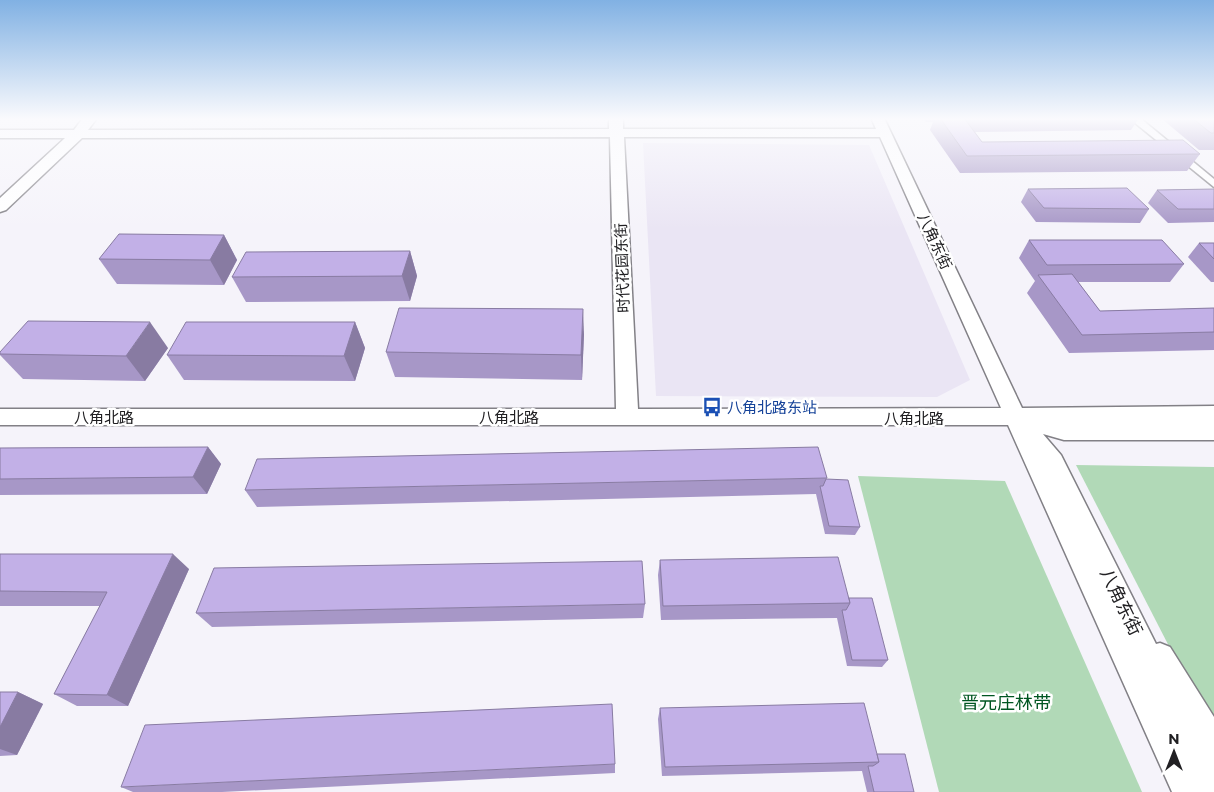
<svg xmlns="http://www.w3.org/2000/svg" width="1214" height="792" font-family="Montserrat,'Noto Sans SC',sans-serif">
<rect width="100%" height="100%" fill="#f5f3fa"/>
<!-- built -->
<polygon fill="#eae5f4" points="643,143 869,145 970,380 937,397 656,396"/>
<!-- green -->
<g fill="#b1d9b7">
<polygon points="1076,465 1214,467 1214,734"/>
<polygon points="858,476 1005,481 1142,792 939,792"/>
</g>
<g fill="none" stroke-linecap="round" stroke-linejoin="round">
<defs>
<polygon id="street" points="1129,118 1140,118 1214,179 1214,187"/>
<path id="secondary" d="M83 118H97L88 130 609 129V118H623V129H876L872 120 874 118H884L1022 408 1214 406V440H1064L1043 434 1061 455 1156 644 1160 643 1170 647 1214 717V792H1172L1008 425H0V409H616L610 137 82 138 6 210 0 212V198L65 138H0V130H74ZM624 137H880L1001 408 638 409Z"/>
</defs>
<!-- street casing -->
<use href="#street" stroke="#828086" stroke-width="3"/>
<!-- secondary casing -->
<use href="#secondary" stroke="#828086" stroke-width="3"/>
<!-- street -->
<use href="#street" fill="#fff" fill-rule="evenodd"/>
<!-- secondary -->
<use href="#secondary" fill="#fff" fill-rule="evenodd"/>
</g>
<!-- wall -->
<g fill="#a797c7">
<polygon points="923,118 1139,118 1131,130 975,132 982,142 1200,154 1187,171 960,173 930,130 933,122 926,122"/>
<polygon points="1161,118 1214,118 1214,150 1199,150"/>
<polygon points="1028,189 1149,209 1140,223 1036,222 1021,202"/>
<polygon points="1214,189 1214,222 1168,223 1148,203 1157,190"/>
<polygon points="224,235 237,260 224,285 117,284 99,259"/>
<polygon points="1029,240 1184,264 1170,282 1078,282 1100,311 1214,308 1214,350 1069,353 1027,293 1035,281 1019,258"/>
<polygon points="1199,243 1214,243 1214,282 1211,282 1188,257"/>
<polygon points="410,251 417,276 410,301 246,302 232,277"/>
<polygon points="355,322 365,348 355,381 184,380 167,355"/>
<polygon points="584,334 582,380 395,377 386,352"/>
<polygon points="168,348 145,381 23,379 0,355 0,352"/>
<polygon points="208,447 221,464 207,494 0,495 0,448"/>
<polygon points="827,478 826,479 860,527 855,535 825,534 816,494 257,507 245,490"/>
<polygon points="0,554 189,569 128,706 77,706 54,694 100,606 0,606"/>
<polygon points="660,560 849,598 888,660 882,667 847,666 837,618 661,620 658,575"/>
<polygon points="645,604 643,618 212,627 196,613"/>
<polygon points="0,692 18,692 43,704 17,755 0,756"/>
<polygon points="660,708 877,754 914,792 867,792 862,771 662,776 658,719"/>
<polygon points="615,764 615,773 222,792 133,792 121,787"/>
</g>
<!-- shaded-wall -->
<g fill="#887ba2">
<polygon points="224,235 237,260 224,285 210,260"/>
<polygon points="410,251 417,276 410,301 402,276"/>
<polygon points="583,309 584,334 582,380 581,355"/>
<polygon points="150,322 168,348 145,381 126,356"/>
<polygon points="355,322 365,348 355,381 344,356"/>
<polygon points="208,447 221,464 207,494 193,477"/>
<polygon points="173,554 189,569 128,706 107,695"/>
<polygon points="18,692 43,704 17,755 0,749 0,727"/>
</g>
<!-- building -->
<g fill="#c2b0e7" stroke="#887ba2">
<polygon points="940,118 964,118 982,142 1183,140 1200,154 967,156"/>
<polygon points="1192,118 1214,118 1214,133 1211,133"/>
<polygon points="1127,188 1149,209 1044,208 1028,189"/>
<polygon points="1214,189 1214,209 1178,209 1157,190"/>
<polygon points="119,234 224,235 210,260 99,259"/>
<polygon points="1029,240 1162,240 1184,264 1047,265"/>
<polygon points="1199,243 1214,243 1214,259"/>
<polygon points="410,251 402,276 232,277 246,252"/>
<polygon points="1072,274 1100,311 1214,308 1214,332 1082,335 1038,275"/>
<polygon points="399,308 583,309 581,355 386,352"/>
<polygon points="28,321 150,322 126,356 0,354 0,352"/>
<polygon points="186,322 355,322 344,356 167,355"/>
<polygon points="208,447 193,477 0,479 0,448"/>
<polygon points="818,447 827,478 245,490 257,459"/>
<polygon points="826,479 848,480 860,527 829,526 820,486 823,486"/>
<polygon points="0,554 173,554 107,695 54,694 107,592 0,591"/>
<polygon points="838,557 850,603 663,606 660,560"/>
<polygon points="642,561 645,604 196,613 214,568"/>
<polygon points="849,598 872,598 888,660 852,660 842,610 846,610 850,603"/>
<polygon points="0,692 18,692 0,727"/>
<polygon points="864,703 879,762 665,767 660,708"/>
<polygon points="612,704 615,764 121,787 145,725"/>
<polygon points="877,754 905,754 914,792 874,792 868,766 873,766 879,762"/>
</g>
<!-- sky -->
<linearGradient id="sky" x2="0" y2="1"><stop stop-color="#81b1e3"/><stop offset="0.52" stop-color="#fafafd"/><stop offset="1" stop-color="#fafafd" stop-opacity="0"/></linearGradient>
<rect width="1214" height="229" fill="url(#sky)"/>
<!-- icons -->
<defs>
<symbol id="bus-bare" viewBox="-9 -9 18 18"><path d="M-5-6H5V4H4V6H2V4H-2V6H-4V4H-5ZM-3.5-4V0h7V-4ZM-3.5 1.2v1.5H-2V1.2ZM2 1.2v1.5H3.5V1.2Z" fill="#1a4fb4" stroke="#fff" stroke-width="2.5" paint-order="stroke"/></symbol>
</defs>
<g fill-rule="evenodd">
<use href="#bus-bare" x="698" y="393" width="28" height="28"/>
</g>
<g text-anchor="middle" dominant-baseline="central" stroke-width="5" stroke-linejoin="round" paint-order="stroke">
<!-- street labels -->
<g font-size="15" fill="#212023" stroke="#fff">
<text transform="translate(935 241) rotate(65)">八角东街</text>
<text transform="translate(622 268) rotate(-92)">时代花园东街</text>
<text x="104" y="417">八角北路</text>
<text x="509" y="417">八角北路</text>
<text x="914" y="418">八角北路</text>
</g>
<!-- transit labels -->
<g font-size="15" fill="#164399" stroke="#fff" text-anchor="start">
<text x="727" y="407">八角北路东站</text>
</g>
<!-- near-street labels -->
<g font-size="18" fill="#212023" stroke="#fff">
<text transform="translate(1121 602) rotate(64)">八角东街</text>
</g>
<!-- near-park labels -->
<g font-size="18" fill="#005622" stroke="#fff">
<text x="1006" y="703">晋元庄林带</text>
</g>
</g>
<!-- north arrow -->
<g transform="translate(1174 752)" stroke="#ffffff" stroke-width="4" paint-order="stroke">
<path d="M0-4L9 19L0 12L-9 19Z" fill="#212023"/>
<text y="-8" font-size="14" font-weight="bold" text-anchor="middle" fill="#212023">N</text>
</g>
</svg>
